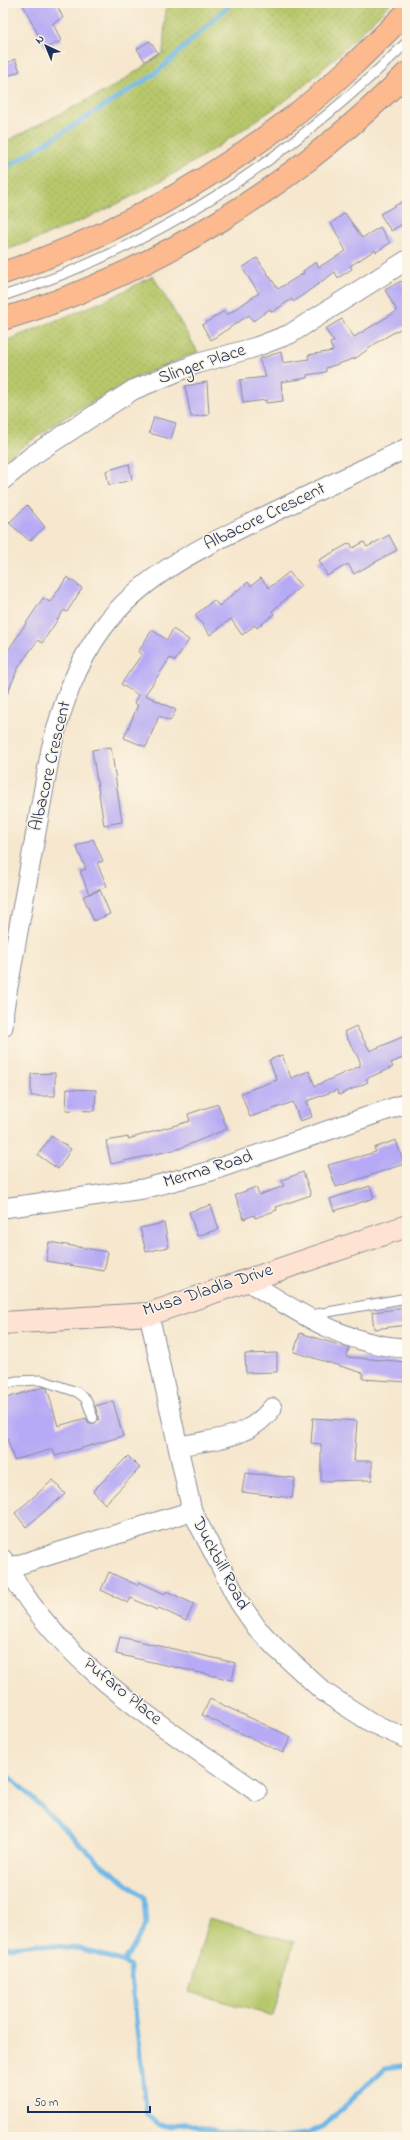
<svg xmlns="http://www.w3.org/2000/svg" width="410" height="2140" font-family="'Indie Flower',sans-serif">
<defs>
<pattern id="grass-dots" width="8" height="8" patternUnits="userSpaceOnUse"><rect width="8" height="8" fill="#b7c76a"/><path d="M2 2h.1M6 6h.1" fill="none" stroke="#9dab5e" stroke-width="1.8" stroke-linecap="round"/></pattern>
</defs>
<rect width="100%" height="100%" fill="#fcf5e5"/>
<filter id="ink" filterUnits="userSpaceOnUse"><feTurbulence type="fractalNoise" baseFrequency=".025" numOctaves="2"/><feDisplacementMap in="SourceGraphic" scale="8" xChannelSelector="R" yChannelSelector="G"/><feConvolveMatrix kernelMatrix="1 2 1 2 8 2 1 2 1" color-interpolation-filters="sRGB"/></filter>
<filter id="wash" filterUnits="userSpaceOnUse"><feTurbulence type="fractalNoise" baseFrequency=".012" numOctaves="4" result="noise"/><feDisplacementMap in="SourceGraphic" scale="16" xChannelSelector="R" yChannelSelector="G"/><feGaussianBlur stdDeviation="0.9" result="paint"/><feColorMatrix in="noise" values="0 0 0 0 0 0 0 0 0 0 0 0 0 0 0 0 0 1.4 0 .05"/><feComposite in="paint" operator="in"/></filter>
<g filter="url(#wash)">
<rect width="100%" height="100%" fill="#f6e7ce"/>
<!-- grass -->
<g fill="url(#grass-dots)" stroke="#697b64">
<path d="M168 3H391C360 34 328 66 294 94 281 104 266 114 252 123 175 178 92 221 3 251V143L115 86 163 53 166 5Z"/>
<polygon points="153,276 198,352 139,376 59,421 5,459 3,458 3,342 111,298"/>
</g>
<!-- park -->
<polygon fill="#b7c76a" stroke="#697b64" points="209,1918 294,1942 273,2016 189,1992"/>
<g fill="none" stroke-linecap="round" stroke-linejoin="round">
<!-- stream -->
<g stroke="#6fb8e7" stroke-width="5">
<polyline points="3,170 155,74 232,3"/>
<polyline points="3,1770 102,1865 144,1897 146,1925 124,1962"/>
<polyline points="3,1948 39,1944 82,1949 124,1962 130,1968 131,1977 147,2115 159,2125 171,2126 182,2123 217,2131 275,2137"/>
<polyline points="277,2137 307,2134 324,2126 385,2068 407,2065"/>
</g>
</g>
<g id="blocks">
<!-- building -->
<g fill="#b6a9f5">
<polygon points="22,3 56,3 63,18 53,23 61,41 45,48"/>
<polygon points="150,41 158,53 145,61 137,49"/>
<polygon points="15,59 20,71 3,78 3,65"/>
<polygon points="407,199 407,221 391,231 380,214"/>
<polygon points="345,213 362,238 380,227 390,243 376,252 375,250 350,266 352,269 338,278 335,272 293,302 292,299 272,312 270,309 253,321 249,315 211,340 202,325 224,311 227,315 259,293 242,268 257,258 278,289 304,273 303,271 316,262 319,267 346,251 331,223"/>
<polygon points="401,281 407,291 407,329 405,326 379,341 356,358 326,368 326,372 307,375 307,378 281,382 283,401 266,403 266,400 243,403 240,380 266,377 259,359 281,352 283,363 309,359 308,355 333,351 330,343 334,342 325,329 342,319 354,337 397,311 385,290"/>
<polygon points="207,382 209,415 191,417 185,386"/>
<polygon points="154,417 176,423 171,439 149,433"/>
<polygon points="129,464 132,480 109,485 106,471"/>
<polygon points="27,505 45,527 30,541 9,523"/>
<polygon points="389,535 397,550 354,574 348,564 327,576 319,560 350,543 353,548 364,542 367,547"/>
<polygon points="289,572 301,586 272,611 274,614 257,628 255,625 242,635 231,619 210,635 195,615 214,600 219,606 248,582 251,586 261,578 269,588"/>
<polygon points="67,577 82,588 67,612 64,610 42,643 38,640 29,652 18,668 3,704 3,658 43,598 50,602"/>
<polygon points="173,629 189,640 175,661 170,658 145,695 176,710 170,721 159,716 146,747 124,738 138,705 134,703 138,695 121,684 142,654 138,652 152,630 167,640"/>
<polygon points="111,747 122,822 104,825 92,750"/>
<polygon points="93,839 103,861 97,863 107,886 89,894 80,871 86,869 76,846"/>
<polygon points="100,890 110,914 94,921 83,896"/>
<polygon points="356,1026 370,1051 407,1035 407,1056 391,1063 393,1067 366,1079 368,1082 339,1095 337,1090 307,1101 312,1117 300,1121 293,1102 250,1117 241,1093 277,1080 269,1060 282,1055 291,1078 309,1071 315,1086 360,1066 360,1061 344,1032"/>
<polygon points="55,1073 55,1096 31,1096 31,1074"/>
<polygon points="67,1089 96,1090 95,1111 66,1110"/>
<polygon points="218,1104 227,1129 178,1149 111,1164 106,1141 128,1137 128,1139 190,1121 188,1114"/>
<polygon points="51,1136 71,1149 58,1169 38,1155"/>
<polygon points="396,1140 404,1164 336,1187 328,1165 376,1152 374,1148"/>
<polygon points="303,1172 311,1195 276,1207 277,1210 255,1218 254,1215 244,1219 235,1195 256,1187 259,1195 284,1186 282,1180"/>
<polygon points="370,1186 374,1198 334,1211 330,1199"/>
<polygon points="211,1205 219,1229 197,1236 189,1212"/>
<polygon points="164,1223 169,1247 146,1252 140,1228"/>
<polygon points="49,1242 108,1252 104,1271 46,1261"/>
<polygon points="407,1308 407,1325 374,1329 372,1312"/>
<polygon points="300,1333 349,1348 346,1357 407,1362 407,1382 363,1379 363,1373 294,1352"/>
<polygon points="277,1353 277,1372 246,1373 245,1354"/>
<polygon points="43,1387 47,1388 58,1426 86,1418 89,1423 95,1423 99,1419 95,1406 113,1401 123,1436 55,1456 53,1449 14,1460 3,1424 3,1399"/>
<polygon points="313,1418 357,1421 354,1461 372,1461 372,1480 321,1481 321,1444 311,1443"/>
<polygon points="128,1456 140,1468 105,1504 93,1491"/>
<polygon points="245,1473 295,1478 292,1498 242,1492"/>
<polygon points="53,1480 65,1494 26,1527 15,1513"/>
<polygon points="109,1572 137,1585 139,1582 165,1594 166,1591 194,1604 186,1621 159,1608 157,1610 131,1598 128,1603 101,1590"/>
<polygon points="120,1637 236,1663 232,1680 116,1654"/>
<polygon points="210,1699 291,1737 283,1753 202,1715"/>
</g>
</g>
</g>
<g filter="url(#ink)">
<use href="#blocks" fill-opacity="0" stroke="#888b96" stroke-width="1"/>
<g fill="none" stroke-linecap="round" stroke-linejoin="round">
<defs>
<g id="lane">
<path d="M3 296C159 246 291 157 407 42"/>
<polyline points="311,1315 407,1298"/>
<polyline points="3,1384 17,1381 41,1380 77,1392 86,1399 93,1418"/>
</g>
<g id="street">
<polyline points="3,480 33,455 133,390 196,364 256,347 290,334 407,260"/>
<path d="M3 1027 4 1009 51 749C62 706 75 666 102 629 144 571 215 541 278 510 321 489 364 469 407 448"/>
<polyline points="3,1208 143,1189 211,1171 407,1103"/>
<path d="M246 1280C296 1311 346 1346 407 1348"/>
<polyline points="149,1314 192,1511 239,1602 257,1628 276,1648 324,1692 372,1723 407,1739"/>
<path d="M179 1446C214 1439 249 1439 272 1408"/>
<path d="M3 1559C57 1664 164 1726 257 1792"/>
<polyline points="8,1568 192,1511"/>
</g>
<polyline id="secondary" points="3,1323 149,1314 407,1226"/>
<g id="primary">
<path d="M3 273C109 238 207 183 295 115 335 84 371 48 407 12"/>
<path d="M3 319C153 275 297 183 407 73"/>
</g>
</defs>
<!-- lane casing -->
<use href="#lane" stroke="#888b96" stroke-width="11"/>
<!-- street casing -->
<use href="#street" stroke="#888b96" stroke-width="21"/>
<!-- secondary casing -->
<use href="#secondary" stroke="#888b96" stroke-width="24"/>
<!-- primary casing -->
<use href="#primary" stroke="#888b96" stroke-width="24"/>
<!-- lane -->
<use href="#lane" stroke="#fff" stroke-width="9"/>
<!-- street -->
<use href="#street" stroke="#fff" stroke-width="19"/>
<!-- secondary -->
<use href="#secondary" stroke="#fee3d2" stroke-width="22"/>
<!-- primary -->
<use href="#primary" stroke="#fcba8e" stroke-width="22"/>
</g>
</g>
<g text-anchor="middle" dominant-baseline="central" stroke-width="3" stroke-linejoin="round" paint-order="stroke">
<!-- street labels -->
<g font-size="18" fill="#1b2f5e" stroke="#fcf5e5">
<text transform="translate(202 365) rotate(-19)">Slinger Place</text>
<text transform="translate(265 517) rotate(-26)">Albacore Crescent</text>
<text transform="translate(51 766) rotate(-77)">Albacore Crescent</text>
<text transform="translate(208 1170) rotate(-17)">Merma Road</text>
<text transform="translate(208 1291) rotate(-18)">Musa Dladla Drive</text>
<text transform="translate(220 1564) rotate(62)">Duckbill Road</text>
<text transform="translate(122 1692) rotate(39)">Pufaro Place</text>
</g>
</g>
<!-- margin -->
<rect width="410" height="2140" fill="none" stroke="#fcf5e5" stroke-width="16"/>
<!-- north arrow -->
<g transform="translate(46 46) rotate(316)" stroke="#fcf5e5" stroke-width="3" paint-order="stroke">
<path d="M0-3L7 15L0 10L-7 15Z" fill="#1b2f5e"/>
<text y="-6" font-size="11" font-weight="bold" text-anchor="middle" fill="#1b2f5e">N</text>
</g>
<!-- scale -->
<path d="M28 2106v6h122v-6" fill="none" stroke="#1b2f5e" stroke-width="2"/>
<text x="34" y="2106" font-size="12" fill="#1b2f5e" stroke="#fcf5e5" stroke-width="3" paint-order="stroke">50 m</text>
</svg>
